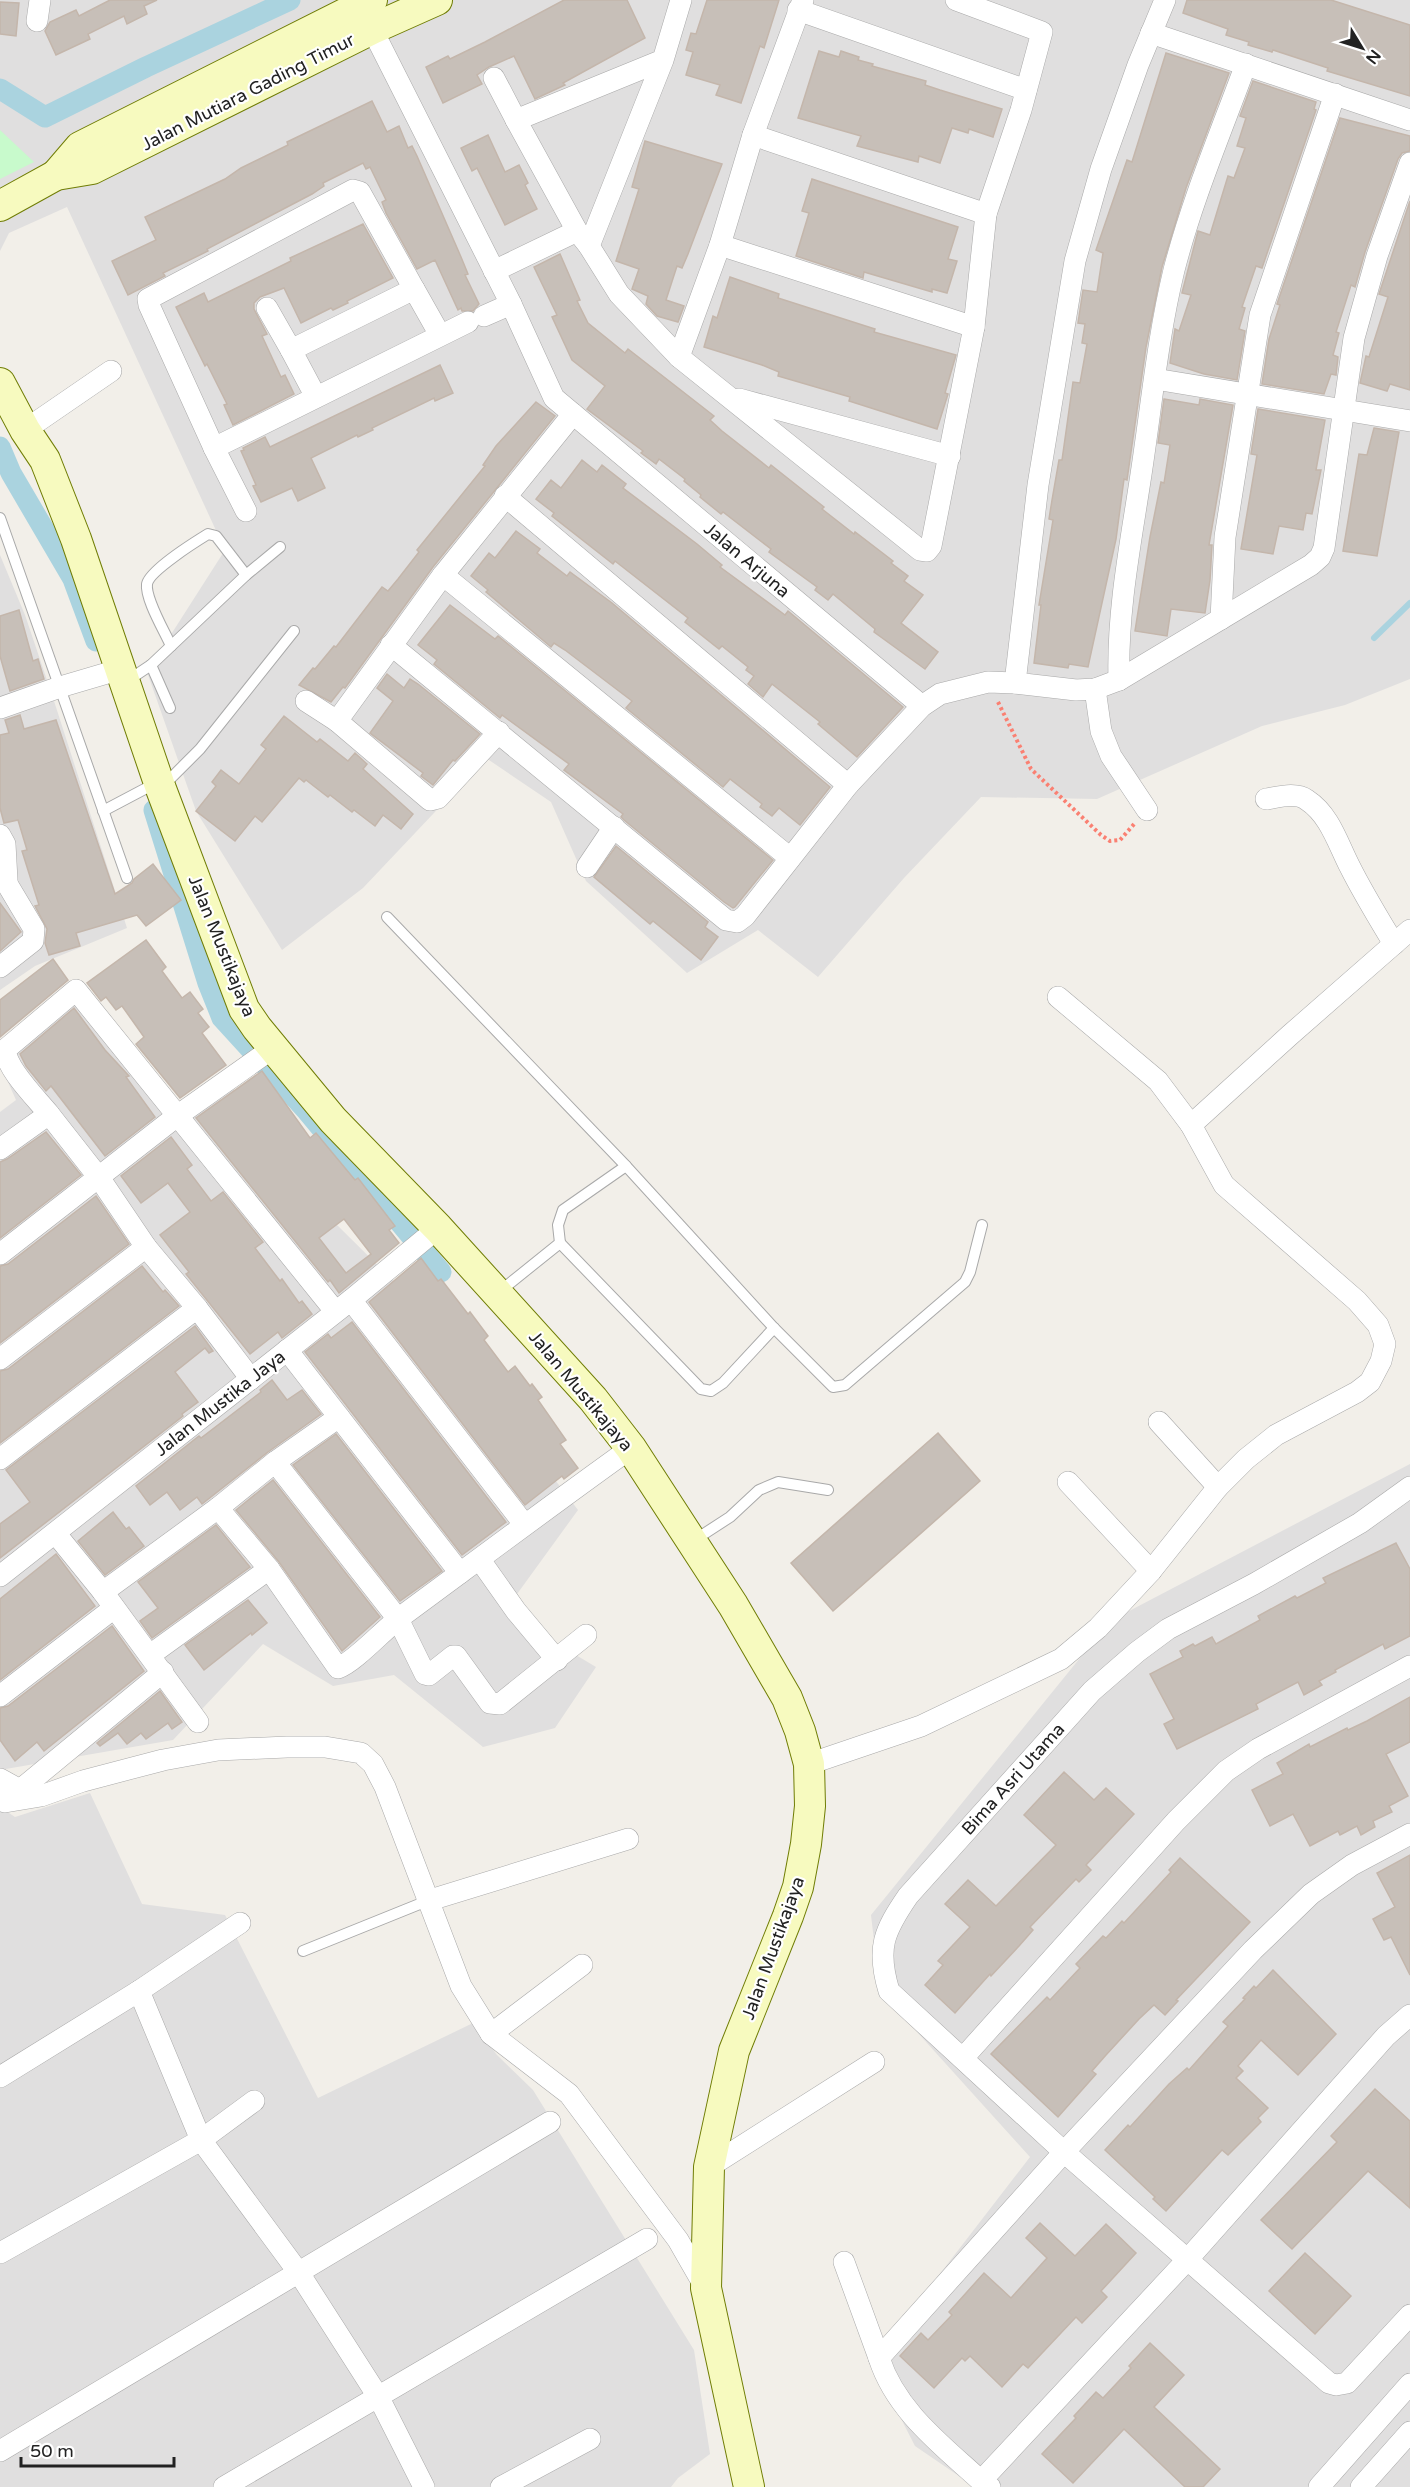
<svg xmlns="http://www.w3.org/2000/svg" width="1410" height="2487" font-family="'Varela Round',sans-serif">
<rect width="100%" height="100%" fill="#f2efe9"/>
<!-- residential -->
<g fill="#e0dfdf">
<polygon points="0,0 1410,0 1410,679 1345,705 1262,726 1097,799 981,797 904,878 818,977 758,930 687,973 586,881 551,802 486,758 363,888 282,950 196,811 147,672 225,550 67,207 9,233 0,251"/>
<polygon points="0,555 25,615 54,701 127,928 35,966 0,990"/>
<polygon points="78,979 179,1107 222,1073 265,1134 334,1222 434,1321 578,1510 504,1612 596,1667 555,1728 483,1747 394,1675 333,1686 263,1644 173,1740 0,1770 0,1112 16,1100 0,1064 0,1043"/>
<polygon points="1410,1464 1410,2487 975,2487 915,2446 872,2362 1030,2157 880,1991 871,1915 1110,1621"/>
<polygon points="90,1793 142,1904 225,1915 318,2098 473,2023 497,2055 533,2090 694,2350 710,2454 678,2478 671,2487 0,2487 0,1807 15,1817"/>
</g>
<!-- park -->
<polygon fill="#c8facc" points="0,130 34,162 0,179"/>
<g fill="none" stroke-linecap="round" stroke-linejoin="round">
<!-- stream -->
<polyline stroke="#aad3df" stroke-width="6" points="1374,638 1410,603"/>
<!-- canal -->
<g stroke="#aad3df" stroke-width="21">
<polyline points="0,89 45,117 146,67 290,0"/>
<polyline points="0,447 11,473 73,579 96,641"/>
<polyline points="154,810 208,983 222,1018 307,1111 441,1272"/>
</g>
</g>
<!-- building -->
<g fill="#c7bfb8" stroke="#c4b6ab" stroke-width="1.5" fill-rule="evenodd">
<polygon points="110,0 157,0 144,6 147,14 127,24 124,16 88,34 90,39 56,55 45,31 50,22 76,10 79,16"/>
<polygon points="564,0 627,0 645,38 563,83 565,85 535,99 514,56 489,67 477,75 482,84 443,103 426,67 448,56 450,59 485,42"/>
<polygon points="707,0 779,0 764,48 760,46 741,103 716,95 720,85 686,75 693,52 686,50 691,33 696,34"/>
<polygon points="1187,0 1331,0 1410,25 1410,96 1327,71 1328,68 1273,50 1272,52 1248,45 1249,42 1226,35 1228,29 1183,13"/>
<polygon points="0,2 19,3 16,36 0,34"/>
<polygon points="819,51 839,57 841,51 859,57 858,60 873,64 872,66 926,81 925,85 940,90 1002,109 993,137 969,129 968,133 952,128 940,163 919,156 918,162 857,146 861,136 798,118"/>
<polygon points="1166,53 1229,73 1186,188 1162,267 1146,347 1127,480 1124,479 1116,539 1088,667 1069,664 1068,668 1034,663 1041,605 1039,605 1053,520 1049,519 1052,500 1059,460 1062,460 1073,382 1080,383 1087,344 1082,343 1085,324 1078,323 1083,290 1097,292 1103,253 1096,250 1127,160 1132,162"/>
<polygon points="1253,81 1316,102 1314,109 1316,110 1262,268 1256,266 1242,307 1245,308 1239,329 1245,331 1237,380 1204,374 1170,363 1175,329 1179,331 1191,295 1182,293 1198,231 1210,235 1228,176 1234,178 1245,148 1237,146 1246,118 1240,116"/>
<polygon points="372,101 387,132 399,126 408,148 412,146 417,156 461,257 468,274 465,275 479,304 473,311 462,311 461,308 458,310 435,260 417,269 386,213 382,202 386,200 370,167 366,169 363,163 323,183 324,186 312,194 207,249 208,251 163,273 165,276 128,295 112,261 156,240 145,217 225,179 241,168 288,145 287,142"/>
<polygon points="1340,118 1410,136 1410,151 1402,153 1398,159 1365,252 1355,287 1351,285 1336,332 1339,333 1333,355 1338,357 1336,375 1331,374 1324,394 1262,384 1269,339 1280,305 1277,304"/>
<polygon points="488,135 505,172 519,165 528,183 525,185 537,209 505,225 477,168 472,171 461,148"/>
<polygon points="645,141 722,164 688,254 682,268 677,266 666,300 684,306 678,322 657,316 646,304 648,296 632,289 639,269 616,261 639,189 632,187"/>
<polygon points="812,179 958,227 948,259 957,261 947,293 932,289 932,292 864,272 863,278 796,256 809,213 802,211"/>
<polygon points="1410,201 1410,390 1390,384 1387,391 1360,383 1366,356 1369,357 1388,297 1379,294"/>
<polygon points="363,224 393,278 347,301 348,303 333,310 331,308 301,323 284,288 260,297 254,303 254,309 267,334 262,336 281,377 285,375 294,394 233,425 224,405 227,404 207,364 205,366 176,307 204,293 208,302 291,261 290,258"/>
<polygon points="560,254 580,300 577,301 588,323 625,353 628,349 714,416 710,420 722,431 769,468 771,465 824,507 822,509 854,534 855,532 893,561 891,563 908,576 904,581 923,595 901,623 938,652 925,669 874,632 875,629 833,594 828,600 815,590 817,587 769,552 771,549 723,512 721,514 700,497 701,495 684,481 685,479 659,459 656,464 641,453 643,451 587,409 605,386 572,360 552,317 557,315 534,267"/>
<polygon points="730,277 779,294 778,298 875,329 874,332 956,355 945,393 948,394 937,429 849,401 850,397 778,376 779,372 762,365 704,347 713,316 717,318"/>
<polygon points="440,365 453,393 435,401 434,398 372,428 373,430 358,437 357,435 311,458 325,488 298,501 292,488 261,502 253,486 256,485 241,451 244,450 243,448 265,437 270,447"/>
<polygon points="1164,399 1199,405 1200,399 1233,405 1209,545 1212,545 1210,580 1205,613 1171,609 1167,636 1135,631 1150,537 1161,482 1164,483 1170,445 1158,443"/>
<polygon points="536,402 555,416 433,567 345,688 343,687 331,702 299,685 313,668 315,669 334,646 336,647 382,587 388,591 398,579 419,552 417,550 485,466 483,465 496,446"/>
<polygon points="1258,409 1325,420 1316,470 1321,470 1312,514 1306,513 1303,530 1279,526 1273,554 1241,549 1257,455 1251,454"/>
<polygon points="1374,428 1399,432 1377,556 1343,551 1359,454 1367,455"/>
<polygon points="582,460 597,472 602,465 626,484 623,488 697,544 722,565 720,567 785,615 788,611 903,707 857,757 818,724 820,722 772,684 763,697 748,684 754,676 746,670 748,667 722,646 719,649 685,622 688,618 615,561 613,564 552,516 554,513 536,499 551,480 561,488"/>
<polygon points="516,531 540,549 537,553 567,576 570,572 612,603 830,787 800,825 779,808 772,816 760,807 762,804 730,779 723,787 626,708 632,701 565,650 554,643 551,647 486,592 488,590 471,576 489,553 495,558"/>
<polygon points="450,605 495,639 498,636 773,860 735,907 733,908 724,902 624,820 621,817 623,814 564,770 569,764 502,715 500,718 434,664 437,660 418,645"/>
<polygon points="19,610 33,661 38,659 44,679 10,691 0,656 0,616"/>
<polygon points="387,674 404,688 410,679 418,684 480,734 455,761 453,760 433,785 421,776 423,773 370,733 393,701 377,688"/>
<polygon points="20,715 24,729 56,720 115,894 132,883 134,879 153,864 181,900 146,926 137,915 76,933 80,946 49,955 45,943 47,929 35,906 39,905 22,851 27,850 18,820 4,823 0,808 0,735 9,733 5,720"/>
<polygon points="284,716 317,742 320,739 348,761 355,753 367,764 363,769 413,814 401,829 383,815 375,826 354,810 352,812 330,795 328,797 306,780 304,782 299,778 262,822 255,816 235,841 196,811 216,786 212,782 221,770 239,784 266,749 261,745"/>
<polygon points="616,846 708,922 705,927 718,937 701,960 653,921 650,924 594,877"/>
<polygon points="0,903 21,932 0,951"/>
<polygon points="146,940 166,967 162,971 182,998 190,992 203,1009 198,1013 209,1027 202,1033 226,1065 180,1098 136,1044 144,1037 122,1006 116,1010 106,997 101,1001 87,983"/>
<polygon points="53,959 68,980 0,1037 0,1000"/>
<polygon points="74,1008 105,1050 129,1076 126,1077 155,1117 105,1156 51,1086 46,1091 26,1066 20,1054"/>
<path d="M262 1071 310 1138 316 1133 355 1180 358 1178 395 1226 389 1230 399 1243 339 1293 330 1280 328 1282 196 1118ZM344 1219 371 1254 346 1273 319 1238Z"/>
<polygon points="46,1132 81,1175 0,1238 0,1162 7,1159"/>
<polygon points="171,1137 192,1165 187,1169 211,1201 223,1192 263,1242 255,1248 280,1281 282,1279 299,1303 302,1301 312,1314 282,1338 278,1332 250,1354 186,1274 189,1272 160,1235 190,1212 168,1183 141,1203 121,1176"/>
<polygon points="96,1196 129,1244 0,1343 0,1266 8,1264"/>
<polygon points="421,1258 438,1281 441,1279 468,1314 470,1312 488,1336 484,1340 508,1372 515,1366 530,1386 532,1384 542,1397 538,1400 566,1440 560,1444 578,1468 564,1479 562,1476 525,1505 369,1302"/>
<polygon points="142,1266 163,1292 165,1290 179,1306 0,1443 0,1371 8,1369"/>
<polygon points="352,1322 506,1522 462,1555 305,1352 328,1334 331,1338"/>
<polygon points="195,1326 213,1351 209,1353 205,1348 175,1372 198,1402 182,1414 183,1416 0,1558 0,1524 30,1502 6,1470"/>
<polygon points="272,1380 287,1400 302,1390 321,1414 268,1452 202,1504 197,1497 180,1510 167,1492 150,1505 136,1486 199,1436 201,1438 261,1392 260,1390"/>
<polygon points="938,1433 980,1481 833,1611 791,1563"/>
<polygon points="336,1434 442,1571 400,1601 293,1465"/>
<polygon points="273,1480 380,1617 342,1651 279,1562 236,1510"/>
<polygon points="113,1512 126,1529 129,1527 144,1546 105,1575 78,1541"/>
<polygon points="216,1525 250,1567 152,1638 140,1621 158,1608 138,1582"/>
<polygon points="1396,1543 1410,1569 1410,1636 1385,1649 1383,1644 1335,1670 1336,1672 1319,1681 1322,1685 1304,1695 1298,1682 1256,1704 1258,1709 1177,1749 1164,1724 1174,1719 1150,1674 1183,1657 1180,1651 1193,1644 1195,1646 1212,1637 1216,1644 1260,1620 1258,1616 1295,1596 1297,1598 1326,1583 1323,1578"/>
<polygon points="56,1554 95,1606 0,1680 0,1599"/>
<polygon points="248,1600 267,1623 252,1635 251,1633 204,1670 185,1645"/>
<polygon points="112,1626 144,1671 44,1751 37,1742 15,1761 0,1740 0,1708 8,1706"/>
<polygon points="160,1691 182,1722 172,1729 168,1723 146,1739 141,1733 127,1744 118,1733 100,1746 97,1743"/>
<polygon points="1410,1697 1410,1742 1386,1754 1408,1796 1389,1806 1392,1812 1373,1821 1375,1827 1361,1835 1357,1826 1340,1835 1338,1831 1310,1846 1293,1814 1270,1826 1252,1790 1283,1774 1277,1763 1309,1744 1310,1747 1347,1728 1348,1730 1367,1721"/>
<polygon points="1064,1772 1094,1800 1106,1788 1134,1814 1086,1865 1091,1870 1079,1882 1076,1879 1030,1927 1033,1930 1019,1946 991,1976 990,1974 955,2013 925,1985 943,1965 938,1961 970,1927 945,1904 968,1880 996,1906 1056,1845 1024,1815"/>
<polygon points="1410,1855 1410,1975 1391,1937 1384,1940 1373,1919 1395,1907 1377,1873"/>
<polygon points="1180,1858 1250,1922 1176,2000 1178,2001 1165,2015 1154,2005 1139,2019 1106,2055 1092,2071 1096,2074 1058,2117 991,2054 1047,1997 1050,2000 1080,1968 1076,1964 1103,1936 1106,1938 1122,1921 1124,1923 1171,1872 1169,1870"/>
<polygon points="1273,1970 1336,2034 1298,2075 1261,2040 1238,2066 1243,2071 1236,2078 1268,2108 1258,2118 1261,2122 1228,2155 1222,2150 1166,2211 1153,2199 1155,2197 1105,2150 1128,2125 1130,2127 1169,2084 1187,2068 1189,2070 1228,2026 1223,2022 1245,1999 1243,1998 1254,1986 1256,1988"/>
<polygon points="1375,2089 1410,2121 1410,2208 1368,2171 1292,2249 1261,2220 1337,2142 1331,2136"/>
<polygon points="1040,2223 1075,2256 1106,2224 1136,2253 1101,2291 1107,2297 1082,2323 1076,2317 1028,2368 1023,2364 1002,2387 970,2356 965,2361 962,2358 934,2388 900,2356 921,2333 928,2340 952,2315 949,2312 984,2273 1011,2298 1047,2258 1026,2238"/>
<polygon points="1305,2253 1351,2296 1315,2334 1269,2291"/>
<polygon points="1150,2343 1184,2375 1154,2407 1220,2469 1203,2487 1185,2487 1124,2429 1073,2483 1042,2454 1076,2418 1074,2416 1096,2392 1103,2398 1131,2368 1129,2366"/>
</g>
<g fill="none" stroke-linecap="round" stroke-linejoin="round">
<defs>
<g id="service">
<polyline points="0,518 127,878"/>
<path d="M171 646C165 632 145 599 147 584 149 571 195 542 208 534L216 536 246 575"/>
<polyline points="151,665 170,708"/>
<polyline points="127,681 151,665 246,575 280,547"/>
<polyline points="163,786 200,749 294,631"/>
<polyline points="103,811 156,783"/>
<polyline points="387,917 626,1166"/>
<polyline points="560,1243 701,1389 711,1391 723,1383 774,1328"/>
<polyline points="499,1292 560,1243 558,1225 563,1210 626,1166 774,1328 833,1387 845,1385 965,1282 970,1272 982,1225"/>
<polyline points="693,1541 730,1517 759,1490 778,1482 828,1490"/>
<polyline points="303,1951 427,1901"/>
</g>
<g id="minor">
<polyline points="803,0 753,135 720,245 679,357 920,550 927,551 931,546 974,327 986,214 1021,110 1042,32 956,0"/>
<polyline points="1165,0 1138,65 1101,169 1075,261 1038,485 1015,683 1076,690 1095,689 1119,680 1311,565 1320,557 1324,548 1354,338 1377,256 1410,163"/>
<polyline points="798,10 1026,90"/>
<polyline points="364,18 372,29 511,304 554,398 922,706"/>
<polyline points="37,21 40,0"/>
<polyline points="1151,33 1410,120"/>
<polyline points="663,60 516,120 577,231 589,246 663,60 681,0"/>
<polyline points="494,78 516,120"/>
<polyline points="753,135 986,214"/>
<polyline points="720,245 974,327"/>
<polyline points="589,246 619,294 679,357"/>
<polyline points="494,271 577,231"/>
<polyline points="414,289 360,192 353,190 148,299 149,305 214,448 468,322"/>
<polyline points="267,308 291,350"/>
<polyline points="484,316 511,304"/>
<polyline points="1155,379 1410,421"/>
<polyline points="316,397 291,350 414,289 440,335"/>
<polyline points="739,399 950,456"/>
<polyline points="25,430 111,371"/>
<polyline points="214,448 246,511"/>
<polyline points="505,496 848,785"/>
<polyline points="443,575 790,858"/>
<polyline points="1221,619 1225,537 1260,315 1335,94"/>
<polyline points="391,645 726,920 737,922 745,916 848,785 922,706 940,694 988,682 1015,683"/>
<path d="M1119 680C1117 612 1130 547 1140 481 1151 411 1157 340 1174 270 1192 200 1221 132 1246 64"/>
<polyline points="1095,689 1101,731 1111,756 1147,810"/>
<polyline points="306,701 337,721"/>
<polyline points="0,708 60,687 121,669"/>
<polyline points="499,732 438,798 430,800 337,721 443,575 573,414"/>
<path d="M1266 799C1279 797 1296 792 1307 800 1330 815 1338 844 1350 867 1363 893 1379 919 1394 944"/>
<polyline points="0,835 5,844 7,880"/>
<polyline points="587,867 614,827"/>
<polyline points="0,872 34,929 33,941 0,967"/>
<path d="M49 1114C37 1099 4 1067 6 1049L76 990 335 1311"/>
<polyline points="1191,1125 1290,1035 1410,930"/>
<polyline points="0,1149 49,1114 100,1179 146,1247 197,1308 251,1379"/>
<polyline points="0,1254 177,1116 273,1048"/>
<polyline points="351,1300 524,1524"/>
<polyline points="287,1350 460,1573"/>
<polyline points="0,1359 146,1247"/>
<polyline points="339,1417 275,1462 398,1619 425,1674 429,1675 453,1656 456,1656 490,1703 500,1704 586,1635"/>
<polyline points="1159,1422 1218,1487"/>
<polyline points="0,1459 197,1308"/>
<path d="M275 1462 218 1508 269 1569 338 1668C356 1661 384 1629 402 1616 478 1560 554 1503 631 1448"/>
<polyline points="1068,1482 1151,1571"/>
<path d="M1410 1487 1360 1523 1254 1584 1168 1629 1137 1652 1092 1691 908 1896C884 1931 876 1948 889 1991L1064 2152 1329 2383 1336 2385 1347 2383 1410 2315"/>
<polyline points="56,1534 103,1592 198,1722"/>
<polyline points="480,1560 516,1611 557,1660"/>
<polyline points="0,1576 351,1300 438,1228"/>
<polyline points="103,1592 218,1508"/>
<polyline points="150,1655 269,1569"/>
<polyline points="0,1696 114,1608"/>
<polyline points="809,1764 921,1726 1061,1659 1098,1628 1151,1571 1218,1487 1246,1459 1276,1435 1357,1392 1370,1382 1381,1361 1385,1344 1378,1325 1357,1301 1224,1185 1191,1125 1158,1081 1058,997"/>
<polyline points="0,1779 20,1790 163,1672"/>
<polyline points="0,1800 5,1802 41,1796 83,1781 163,1760 218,1750 287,1747 325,1747 361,1753 373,1764 385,1787 461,1986 491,2034 569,2094 678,2240 705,2287"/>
<polyline points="427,1901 628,1839"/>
<polyline points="139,1991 201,2140 299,2273 379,2398 424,2487"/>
<polyline points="491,2034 582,1965"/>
<polyline points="963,2058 1176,1821 1226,1771 1258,1749 1410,1666"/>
<polyline points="0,2077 139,1991 240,1923"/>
<polyline points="709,2167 874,2062"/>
<polyline points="0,2253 201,2140 254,2101"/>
<polyline points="844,2262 879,2358"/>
<polyline points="0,2451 550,2122"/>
<path d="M981 2481C942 2445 896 2411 879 2358L1064 2152 1253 1950 1311 1894 1352 1865 1410 1834"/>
<polyline points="224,2487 647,2239"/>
<polyline points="501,2487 590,2439"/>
<polyline points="990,2487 981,2481 1188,2259 1386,2036 1410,2015"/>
<polyline points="1319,2487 1410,2384"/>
<polyline points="1361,2487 1410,2432"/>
</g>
<g id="secondary">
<polyline points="56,175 80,147 372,0"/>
<polyline points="0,206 56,175 92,169 372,29 437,0"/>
<polyline points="0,383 25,430 45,460 76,539 161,789 244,1009 257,1028 333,1120 438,1228 593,1399 631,1448 733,1605 787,1698 800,1731 809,1764 810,1806 806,1844 798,1887 788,1916 734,2051 709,2167 706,2288 749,2487"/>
</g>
</defs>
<!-- service casing -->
<use href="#service" stroke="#a9a9a9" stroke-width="12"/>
<!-- minor casing -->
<use href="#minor" stroke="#a9a9a9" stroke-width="22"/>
<!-- secondary casing -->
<use href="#secondary" stroke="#707d05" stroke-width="32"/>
<!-- path -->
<polyline stroke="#fa8072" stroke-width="4" stroke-dasharray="3 3" stroke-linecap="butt" points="998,702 1031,769 1101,835 1110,841 1120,840 1135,823"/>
<!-- service -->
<use href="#service" stroke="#fff" stroke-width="10"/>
<!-- minor -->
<use href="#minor" stroke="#fff" stroke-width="21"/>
<!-- secondary -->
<use href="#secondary" stroke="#f7fabf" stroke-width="30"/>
</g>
<g text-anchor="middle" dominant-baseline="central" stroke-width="4.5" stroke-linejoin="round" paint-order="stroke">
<!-- street labels -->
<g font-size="18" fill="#222" stroke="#fff">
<text transform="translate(248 92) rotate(-27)">Jalan Mutiara Gading Timur</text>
<text transform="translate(747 560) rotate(40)">Jalan Arjuna</text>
<text transform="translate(222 946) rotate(68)">Jalan Mustikajaya</text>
<text transform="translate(581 1391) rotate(50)">Jalan Mustikajaya</text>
<text transform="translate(220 1403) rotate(-38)">Jalan Mustika Jaya</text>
<text transform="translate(1013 1779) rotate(-48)">Bima Asri Utama</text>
<text transform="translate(773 1948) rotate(-70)">Jalan Mustikajaya</text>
</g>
</g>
<!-- north arrow -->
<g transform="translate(1362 48) rotate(128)" stroke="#ffffff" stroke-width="4.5" paint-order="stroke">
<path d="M0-4.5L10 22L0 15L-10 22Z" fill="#222222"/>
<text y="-9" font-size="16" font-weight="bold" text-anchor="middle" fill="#222222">N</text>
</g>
<!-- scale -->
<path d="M21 2457v9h153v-9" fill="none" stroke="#222222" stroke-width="3"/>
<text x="30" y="2457" font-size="18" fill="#222222" stroke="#ffffff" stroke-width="4.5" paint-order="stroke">50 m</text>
</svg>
